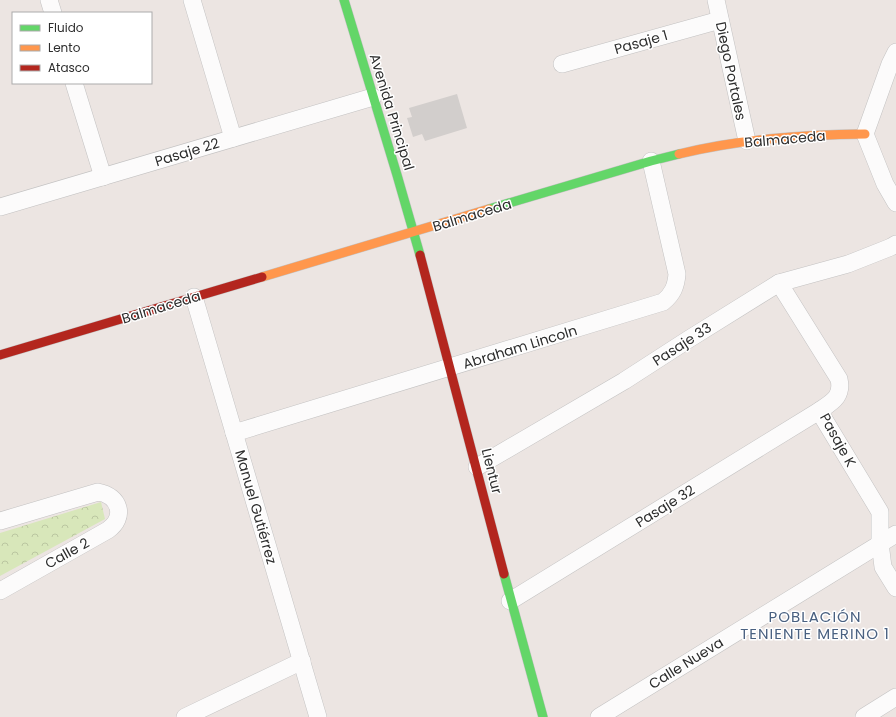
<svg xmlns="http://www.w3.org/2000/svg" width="896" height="717" font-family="Poppins,sans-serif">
<defs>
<pattern id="park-crowns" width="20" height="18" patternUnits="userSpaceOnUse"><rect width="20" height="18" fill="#d8e7ba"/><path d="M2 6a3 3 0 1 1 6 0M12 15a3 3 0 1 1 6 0" fill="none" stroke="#bac6a0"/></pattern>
</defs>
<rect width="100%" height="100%" fill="#ece5e2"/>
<!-- park -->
<polygon fill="url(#park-crowns)" points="101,502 105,519 0,576 0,533"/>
<!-- building -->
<polygon fill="#d2cecc" points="457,94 467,128 425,141 422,134 413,137 407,118 412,117 409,108"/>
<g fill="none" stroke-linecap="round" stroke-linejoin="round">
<defs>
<g id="street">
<polyline points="49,0 53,13"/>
<polyline points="192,0 233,138"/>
<polyline points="716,0 747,141"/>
<polyline points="896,52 890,64 865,134 885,184 896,203"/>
<polyline points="562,64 720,20"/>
<polyline points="74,83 103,177"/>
<polyline points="0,207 373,97"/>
<polyline points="194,297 318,717"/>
<polyline points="819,411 880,512 880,543 883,567 896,588"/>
<path d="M234 433 663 302C673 294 676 286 677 274L651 161"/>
<polyline points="477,467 624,381 689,339 779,283 848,264 891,247 896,244"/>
<path d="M0 521 98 492C120 496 126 517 108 530L0 591"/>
<path d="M510 601 819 411C832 402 843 397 839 379L779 283"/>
<polyline points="185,717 302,661"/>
<polyline points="599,717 896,534"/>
<polyline points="864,717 896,697"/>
</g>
<g id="fast">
<polyline points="344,0 397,175 420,255"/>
<polyline points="489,209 651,161 679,154"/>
<polyline points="504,574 543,717"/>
</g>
<g id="slow">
<path d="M679 154C740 139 802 135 865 134"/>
<polyline points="262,277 489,209"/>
</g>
<g id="jam">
<polyline points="420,255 504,574"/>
<polyline points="0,355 262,277"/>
</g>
</defs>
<!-- street casing -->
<use href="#street" stroke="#c3c2c2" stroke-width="18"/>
<!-- fast casing -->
<use href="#fast" stroke="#c3c2c2" stroke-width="10"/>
<!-- slow casing -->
<use href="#slow" stroke="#c3c2c2" stroke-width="10"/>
<!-- jam casing -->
<use href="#jam" stroke="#c3c2c2" stroke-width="10"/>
<!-- street -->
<use href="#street" stroke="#fcfbfb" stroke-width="17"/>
<!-- fast -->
<use href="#fast" stroke="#63d668" stroke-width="9"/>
<!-- slow -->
<use href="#slow" stroke="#ff974d" stroke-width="9"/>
<!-- jam -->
<use href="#jam" stroke="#b3261e" stroke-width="9"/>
</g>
<g text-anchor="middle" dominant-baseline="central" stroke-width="3" stroke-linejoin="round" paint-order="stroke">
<!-- street labels -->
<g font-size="14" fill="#2d2d2d" stroke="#fff">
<text transform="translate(641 42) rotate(-16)">Pasaje 1</text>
<text transform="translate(731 71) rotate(78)">Diego Portales</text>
<text transform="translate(392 112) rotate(73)">Avenida Principal</text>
<text transform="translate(785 139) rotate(-5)">Balmaceda</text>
<text transform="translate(187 152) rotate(-17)">Pasaje 22</text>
<text transform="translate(472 215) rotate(-17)">Balmaceda</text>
<text transform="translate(161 307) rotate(-17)">Balmaceda</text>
<text transform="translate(682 344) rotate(-33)">Pasaje 33</text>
<text transform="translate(520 347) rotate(-17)">Abraham Lincoln</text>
<text transform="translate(838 440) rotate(61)">Pasaje K</text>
<text transform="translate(492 471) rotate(76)">Lientur</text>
<text transform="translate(665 506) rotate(-32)">Pasaje 32</text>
<text transform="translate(256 507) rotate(74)">Manuel Gutiérrez</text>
<text transform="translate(67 553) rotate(-29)">Calle 2</text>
<text transform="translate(686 663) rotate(-32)">Calle Nueva</text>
</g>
<!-- neighbourhood labels -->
<g font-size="15" letter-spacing="1" fill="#4a6181" stroke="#fff">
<text x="815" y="616">POBLACIÓN<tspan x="815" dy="17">TENIENTE MERINO 1</tspan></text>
</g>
</g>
<!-- legend -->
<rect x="12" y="12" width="140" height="72" fill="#ffffff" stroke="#ababab"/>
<rect x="20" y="25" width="20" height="6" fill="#63d668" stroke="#ababab"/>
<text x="48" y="32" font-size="12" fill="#2d2d2d">Fluido</text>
<rect x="20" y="45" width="20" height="6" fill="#ff974d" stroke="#ababab"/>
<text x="48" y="52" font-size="12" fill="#2d2d2d">Lento</text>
<rect x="20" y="65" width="20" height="6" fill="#b3261e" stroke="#ababab"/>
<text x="48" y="72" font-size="12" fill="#2d2d2d">Atasco</text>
</svg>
